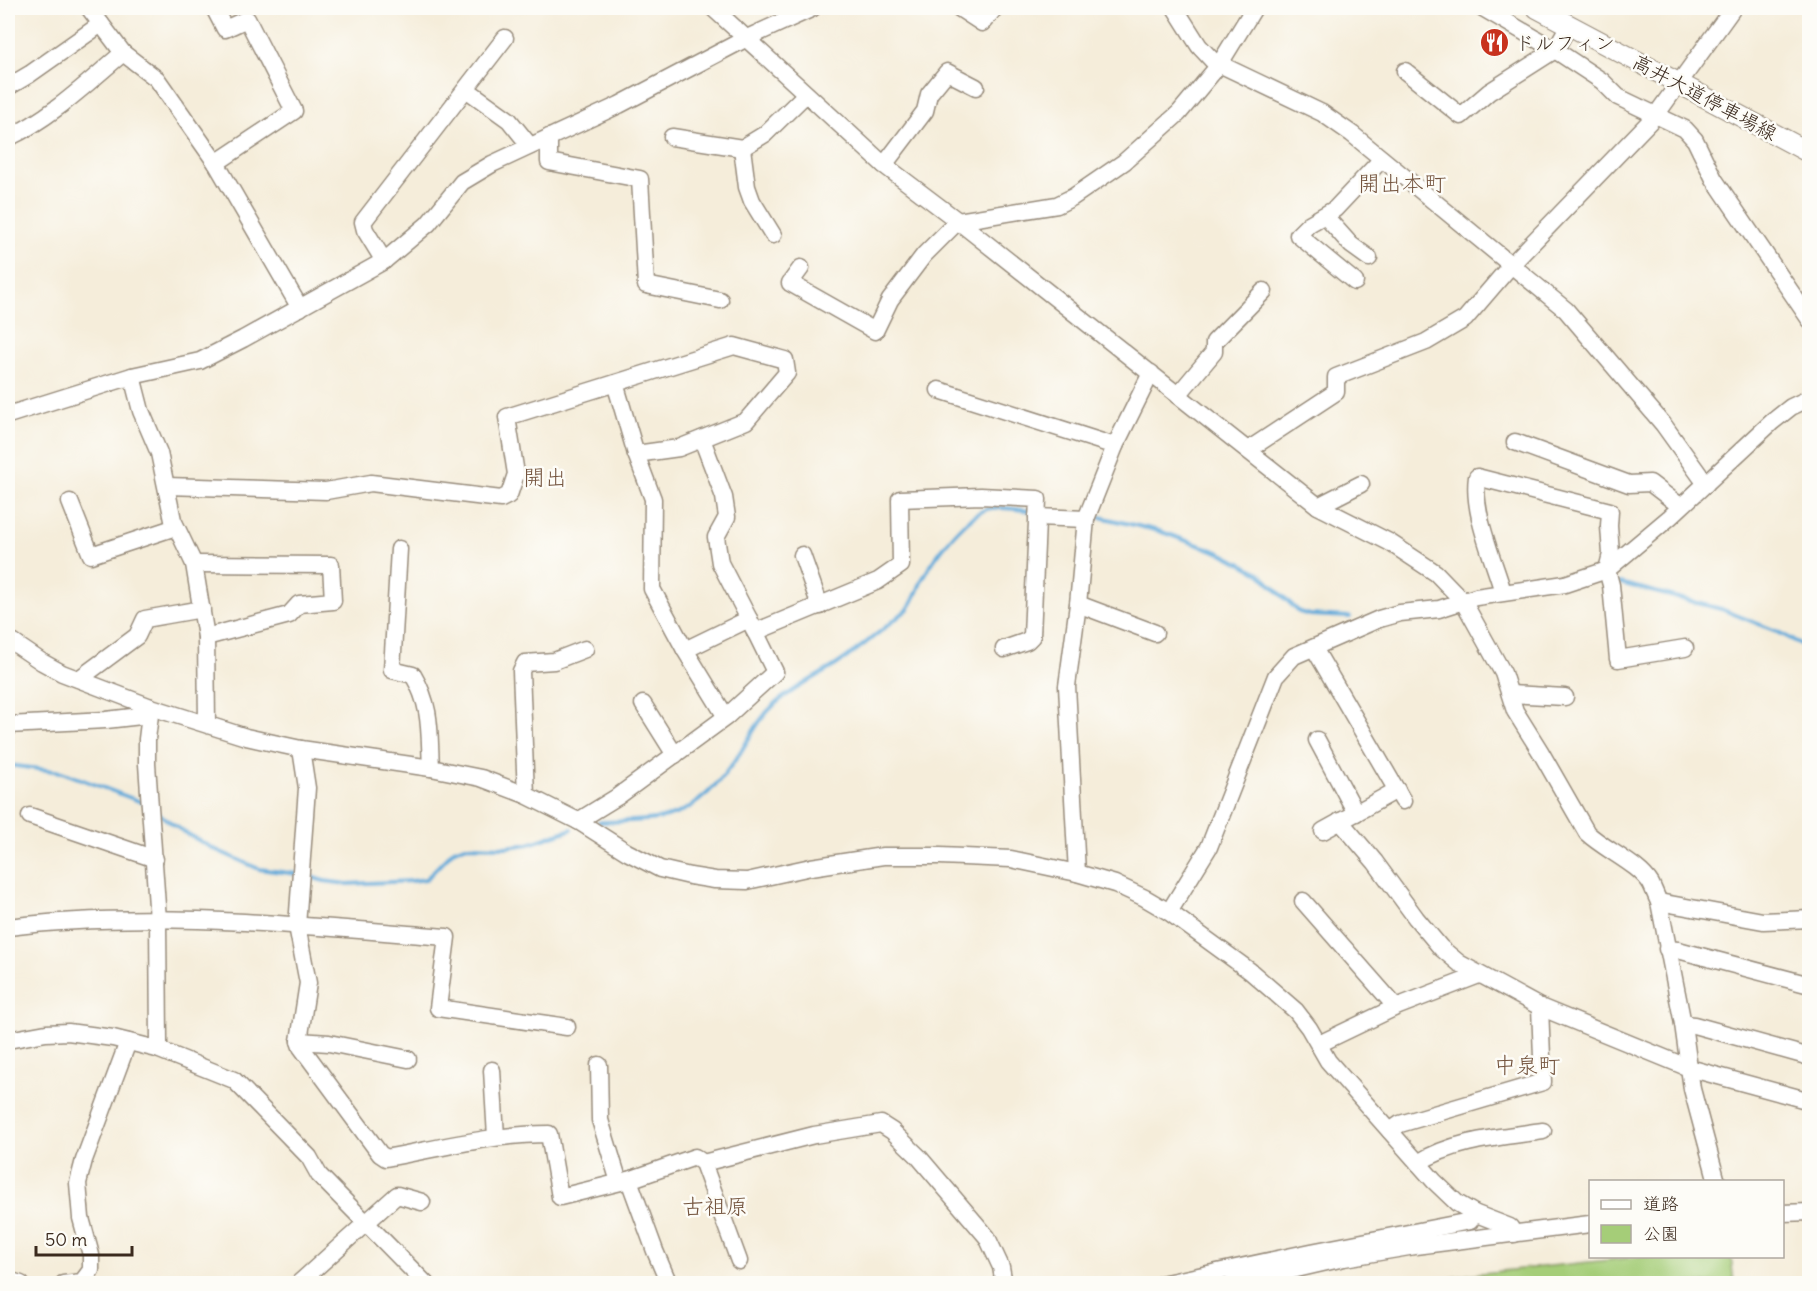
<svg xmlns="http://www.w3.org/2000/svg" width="1817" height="1291" font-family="Delius,'Klee One',sans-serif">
<rect width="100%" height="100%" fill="#fdfcf7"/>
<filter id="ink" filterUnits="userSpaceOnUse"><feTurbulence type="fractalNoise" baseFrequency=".0167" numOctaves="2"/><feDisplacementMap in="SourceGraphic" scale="12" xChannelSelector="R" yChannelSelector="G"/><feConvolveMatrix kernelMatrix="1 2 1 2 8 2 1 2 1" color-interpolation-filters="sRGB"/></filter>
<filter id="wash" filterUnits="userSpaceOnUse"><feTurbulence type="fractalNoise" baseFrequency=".008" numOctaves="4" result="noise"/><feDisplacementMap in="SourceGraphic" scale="24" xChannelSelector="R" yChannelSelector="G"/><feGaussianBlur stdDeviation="1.35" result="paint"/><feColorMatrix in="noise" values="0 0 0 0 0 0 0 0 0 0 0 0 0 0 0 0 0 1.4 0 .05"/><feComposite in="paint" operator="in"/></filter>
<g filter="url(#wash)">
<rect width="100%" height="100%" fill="#f5edda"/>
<!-- green -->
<polygon fill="#a5cd78" stroke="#707c4b" stroke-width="1.5" points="1647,1256 1731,1257 1734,1283 1426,1283 1473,1274"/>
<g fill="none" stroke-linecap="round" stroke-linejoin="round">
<!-- stream -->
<g stroke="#63abda" stroke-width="4">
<polyline points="1092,515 1159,531 1221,553 1259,573 1299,612 1310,615 1350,617"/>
<polyline points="1620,583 1721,609 1776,631 1810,649"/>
<polyline points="8,765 62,772 144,803"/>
<polyline points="155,811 184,832 214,849 259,869 297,874"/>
<path d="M599 822C621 821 645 822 667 817 698 809 721 781 738 756 750 738 758 719 775 704 793 688 815 678 836 665 861 648 884 628 908 609 915 600 917 591 922 580 933 559 967 511 992 508 1005 507 1020 510 1034 511"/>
<polyline points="304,875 324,881 347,884 412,881 426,879 454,850 465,846 506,847 529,844 572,829"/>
</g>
</g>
</g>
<g filter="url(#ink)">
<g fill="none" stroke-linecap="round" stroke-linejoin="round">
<defs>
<g id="minor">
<polyline points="89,8 123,53 157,79 216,163 300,308"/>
<polyline points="214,8 225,29 247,19 294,111 216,163"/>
<path d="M713 8 884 165 958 221 1318 506 1389 542 1436 573 1463 601 1503 673 1515 711 1540 751 1587 833C1605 850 1639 864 1651 884 1654 890 1656 896 1659 902L1683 1024 1692 1089 1717 1182"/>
<polyline points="959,8 982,23 995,8"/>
<polyline points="1175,8 1199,46 1213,61 1322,113 1352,134 1566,310 1663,424 1706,484"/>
<polyline points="1483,8 1555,50 1602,81 1618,97 1685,129 1695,140 1714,179 1810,320"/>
<polyline points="1405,71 1461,116 1489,92 1555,50 1569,25"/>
<polyline points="8,87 30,74 101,24"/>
<polyline points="466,89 509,120 530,146"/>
<polyline points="549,137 549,162 640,179 646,285 720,300"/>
<polyline points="672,137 742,148 765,134 806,94"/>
<path d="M8 138C51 118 86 84 123 53"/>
<polyline points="742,148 747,187 752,201 773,235"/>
<polyline points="884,165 925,111 929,94 947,72 976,87"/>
<polyline points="1325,216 1351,245 1369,258"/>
<polyline points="384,261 365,230 363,222 505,38"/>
<polyline points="801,268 790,283 875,331 890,300 924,255 958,221 1057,205 1073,197 1124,162 1179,113 1219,65 1254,8"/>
<polyline points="1355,282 1298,235 1309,224 1335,209 1382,159"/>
<polyline points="132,376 141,411 159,453 173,520 194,564 206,637 207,723"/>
<polyline points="939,390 1115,446"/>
<polyline points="1178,395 1214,352 1214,342 1264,291"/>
<polyline points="8,415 132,376 200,361 243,339 384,261 428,224 462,182 492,164 619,105 747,38 813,8"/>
<polyline points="702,439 724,497 727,517 716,537 720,563 749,619"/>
<polyline points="1515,442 1629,484 1650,483 1680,506"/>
<polyline points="1248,450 1336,392 1336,377 1426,342 1465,319 1512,264 1656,115 1733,8"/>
<polyline points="636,454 653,499 652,589 685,650"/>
<polyline points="167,486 326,491 371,483 501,499 509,495 516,474 507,417 734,346 785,360 787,373 746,421 679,448 636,454 615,383"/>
<polyline points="70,502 91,555 176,527"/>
<polyline points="1318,506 1361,484"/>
<polyline points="1037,517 1086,519"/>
<path d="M399 549 392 670 413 675C432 707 429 732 431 768"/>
<polyline points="802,555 820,606"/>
<polyline points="194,564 331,565 333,601 299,604 289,615 206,637"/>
<path d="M1503 592C1493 558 1472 512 1477 477L1610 511 1609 526 1611 554 1607 570 1611 585 1618 659 1685 648"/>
<polyline points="1078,604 1155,633"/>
<polyline points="755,632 878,581 901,565 900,499 981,496 1038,499 1032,636 1027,641 1004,649"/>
<polyline points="8,639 42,662 62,673 151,707 246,737 301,749 431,768 481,778 526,795 578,821 627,852 660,869 690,876 715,880 747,881 811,867 883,856 940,856 1011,859 1077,873 1115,884 1145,898 1169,912 1250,971 1296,1011 1309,1028 1328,1061 1434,1181 1457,1203 1474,1213 1510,1227 1514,1234"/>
<polyline points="1314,648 1403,801"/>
<polyline points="79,679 137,636 145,619 202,609"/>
<polyline points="1510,694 1565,697"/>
<polyline points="643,704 675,755"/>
<polyline points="151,707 147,739 147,764 158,920 159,1043 157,1049"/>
<polyline points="8,725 106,720 150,715"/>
<polyline points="1317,740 1356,813"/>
<path d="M301 749 307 788 297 926 308 983 299 1041 301 1047 380 1154 386 1158C440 1148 493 1134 549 1134L560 1197 629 1180 695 1157 703 1163 739 1261"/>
<polyline points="526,795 521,671 525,663 554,661 585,649"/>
<polyline points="30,816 155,859"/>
<polyline points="578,821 617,797 726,717 775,672 749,619 685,650 726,717"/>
<polyline points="1340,821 1375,862 1416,918 1441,948 1459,963 1540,1007 1689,1068 1810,1101"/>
<polyline points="1323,831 1397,790"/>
<polyline points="1077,873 1067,686 1078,604 1086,519 1115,446 1151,373"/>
<polyline points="1303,901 1396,1007"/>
<polyline points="1659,902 1763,921 1810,919"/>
<polyline points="1169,912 1209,847 1276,676 1294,656 1379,619 1400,613 1439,609 1476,597 1565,584 1607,570 1670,517 1772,422 1791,407 1810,398"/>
<path d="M8 927C150 909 304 926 447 937L438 1008 567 1027"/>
<polyline points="1667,949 1678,950 1810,985"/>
<polyline points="1683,1024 1694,1025 1810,1057"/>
<polyline points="8,1040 46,1033 68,1032 113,1038 157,1049 234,1080 309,1157 319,1175 426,1284"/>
<polyline points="299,1041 329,1043 408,1059"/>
<polyline points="1319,1044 1396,1007 1479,975"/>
<polyline points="599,1065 600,1120 619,1182"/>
<polyline points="492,1070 496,1137"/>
<polyline points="1390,1131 1400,1124 1543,1082 1540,1007"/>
<polyline points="703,1163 814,1135 881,1124 892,1131 918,1156 987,1237 1001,1267 1004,1284"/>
<path d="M1418 1163C1454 1140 1502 1137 1543 1131"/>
<polyline points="629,1180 655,1251 669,1284"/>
<polyline points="1782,1213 1810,1212"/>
<polyline points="8,1280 21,1284"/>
<polyline points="63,1284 82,1282 91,1270 91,1255 81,1218 78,1183 84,1160 128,1042"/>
<polyline points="298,1284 397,1195 422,1202"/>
<polyline points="1161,1284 1311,1252 1470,1221 1474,1213"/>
<polyline points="1232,1284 1344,1258 1415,1246 1590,1224"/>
</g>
<polyline id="major" points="1537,8 1810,153"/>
</defs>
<!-- minor casing -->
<use href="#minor" stroke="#988c7c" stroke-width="19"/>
<!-- major casing -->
<use href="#major" stroke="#988c7c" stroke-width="22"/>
<!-- minor -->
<use href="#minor" stroke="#fff" stroke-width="16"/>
<!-- major -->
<use href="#major" stroke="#fff" stroke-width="20"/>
</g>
</g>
<!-- icons -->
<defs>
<symbol id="restaurant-disc" viewBox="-11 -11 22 22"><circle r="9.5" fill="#c8321e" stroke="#fdfcf7"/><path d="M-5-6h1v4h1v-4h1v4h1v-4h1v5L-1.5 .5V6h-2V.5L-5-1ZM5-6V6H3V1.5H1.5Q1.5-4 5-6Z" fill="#fff"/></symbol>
</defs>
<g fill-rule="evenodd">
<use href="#restaurant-disc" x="1478" y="26" width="33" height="33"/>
</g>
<g text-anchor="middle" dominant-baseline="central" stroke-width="5" stroke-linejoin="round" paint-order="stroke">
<!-- poi labels -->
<g font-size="20" fill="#3b2a1e" stroke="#fdfcf7" text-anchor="start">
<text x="1515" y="42">ドルフィン</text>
</g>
<!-- street labels -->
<g font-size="20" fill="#3b2a1e" stroke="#fdfcf7">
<text transform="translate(1705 97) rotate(28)">高井大道停車場線</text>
</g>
<!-- quarter labels -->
<g font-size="22" fill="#74543e" stroke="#fdfcf7">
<text x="1402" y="183">開出本町</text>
<text x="545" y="477">開出</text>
<text x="1527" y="1065">中泉町</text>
<text x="715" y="1206">古祖原</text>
</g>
</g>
<!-- margin -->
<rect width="1817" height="1291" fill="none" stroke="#fdfcf7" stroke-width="30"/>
<!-- legend -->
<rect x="1589" y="1180" width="195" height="78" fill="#fdfcf7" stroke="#afa8a0" stroke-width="1.5"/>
<rect x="1601" y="1200" width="30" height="9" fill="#ffffff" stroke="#afa8a0" stroke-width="1.5"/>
<text x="1643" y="1210" font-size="18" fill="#3b2a1e">道路</text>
<rect x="1601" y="1225" width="30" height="18" fill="#a5cd78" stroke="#afa8a0" stroke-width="1.5"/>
<text x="1643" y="1240" font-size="18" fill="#3b2a1e">公園</text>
<!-- scale -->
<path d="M36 1246v9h96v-9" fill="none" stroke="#3b2a1e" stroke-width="3"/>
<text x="45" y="1246" font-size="18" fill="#3b2a1e" stroke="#fdfcf7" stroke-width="4.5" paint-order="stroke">50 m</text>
</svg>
